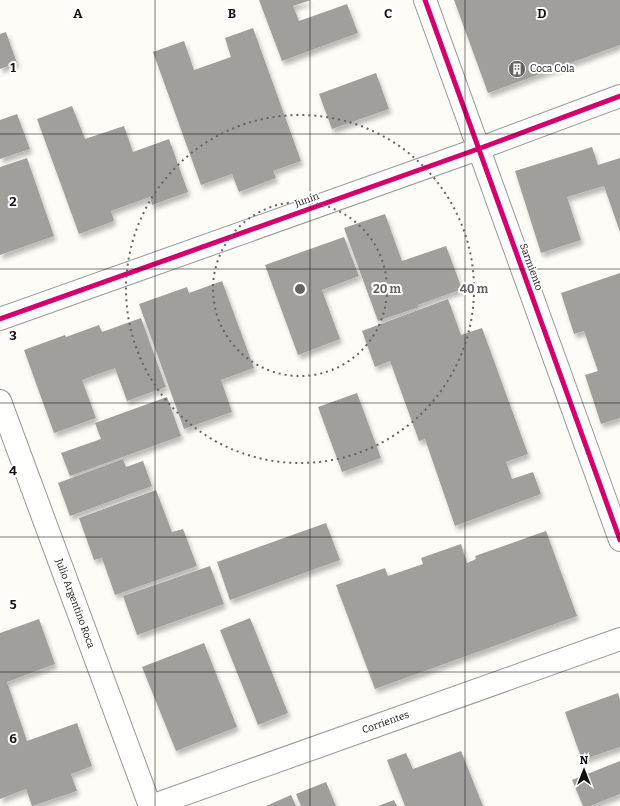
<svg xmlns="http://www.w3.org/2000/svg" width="620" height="806" font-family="Bitter,serif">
<defs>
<filter id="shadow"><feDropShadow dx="2.5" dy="4.5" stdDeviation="2" flood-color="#0004"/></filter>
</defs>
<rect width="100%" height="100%" fill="#fdfcf7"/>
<!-- building -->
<g fill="#a19f9c" filter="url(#shadow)">
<polygon points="259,0 311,0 293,6 299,21 347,4 358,33 282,61"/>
<polygon points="454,0 620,0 620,45 488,93"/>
<polygon points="253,28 301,161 273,171 276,178 239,192 232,174 201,185 153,52 184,41 194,70 231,57 225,38"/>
<polygon points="6,32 17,63 0,69 0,34"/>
<polygon points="376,73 389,109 332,129 319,94"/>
<polygon points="72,106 85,139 124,126 133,152 169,139 188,192 152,205 150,197 111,211 114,221 79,234 37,119"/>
<polygon points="17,114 30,149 0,159 0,120"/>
<polygon points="592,147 598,165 620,158 620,232 604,186 567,197 581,240 541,253 515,171"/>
<polygon points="27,158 54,236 0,255 0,167"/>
<polygon points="385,214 402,261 446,246 462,289 418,305 419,307 378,321 344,228"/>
<polygon points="344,237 359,276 322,290 340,339 298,355 265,265"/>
<polygon points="620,273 620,418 601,424 585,375 598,371 584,331 574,334 561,293"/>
<polygon points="222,281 254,368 221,380 232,412 184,429 139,304 187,287 189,293"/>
<polygon points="448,299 461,335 482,328 528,454 506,462 512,479 533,472 541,494 455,526 425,439 419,441 390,361 375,367 362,331"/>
<polygon points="141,318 166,387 127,401 115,368 82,380 96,418 54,433 24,350 65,335 66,337 99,325 102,332"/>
<polygon points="357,393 381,458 342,472 318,407"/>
<polygon points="167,397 181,436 70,476 61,453 101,439 95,423"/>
<polygon points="123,459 126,467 143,461 152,486 70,516 58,483"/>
<polygon points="156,490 172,532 183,529 197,566 115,595 102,558 94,560 79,518"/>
<polygon points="326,523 340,560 230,600 217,562"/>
<polygon points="546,531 577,616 375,689 336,585 385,568 388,576 423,564 421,558 461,544 467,563 476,559 475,556"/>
<polygon points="210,566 224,604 137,635 123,596"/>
<polygon points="250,618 288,713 258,725 220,630"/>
<polygon points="39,619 55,664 7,682 27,741 77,723 92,766 71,774 77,791 32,806 26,789 0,799 0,633"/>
<polygon points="204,643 237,727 176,751 142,667"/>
<polygon points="618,693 620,700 620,747 582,760 565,712"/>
<polygon points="461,751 483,806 405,806 387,760 406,753 413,769"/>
<polygon points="620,761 620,794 590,806 583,806 572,780"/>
<polygon points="326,782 336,806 301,806 296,794"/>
<polygon points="291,795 296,806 266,806"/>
<polygon points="394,800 397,806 378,806"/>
</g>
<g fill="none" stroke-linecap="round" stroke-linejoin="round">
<defs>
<g id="minor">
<polyline points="425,0 620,540"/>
<polyline points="0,319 478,149 620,96"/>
<path id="s1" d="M0 401 150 806"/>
<path id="s2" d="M151 806 620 639"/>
</g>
</defs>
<!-- minor casing -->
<use href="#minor" stroke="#979795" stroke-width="24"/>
<!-- minor -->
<use href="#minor" stroke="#fffffe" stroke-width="22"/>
<defs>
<g id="cycleway">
<polyline points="425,0 620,540"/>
<polyline points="0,319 478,149 620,96"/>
</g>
</defs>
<!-- cycleway casing -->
<use href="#cycleway" stroke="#fff" stroke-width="8"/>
<!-- cycleway -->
<use href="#cycleway" stroke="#d6006c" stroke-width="5"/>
</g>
<!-- grid -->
<path fill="none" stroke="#111" stroke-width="1" stroke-opacity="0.55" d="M155 0V806M310 0V806M465 0V806M0 134H620M0 269H620M0 403H620M0 537H620M0 672H620"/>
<!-- distance rings -->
<g fill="none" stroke="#646362" stroke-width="2" stroke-dasharray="2 4">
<circle cx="300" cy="289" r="87"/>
<circle cx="300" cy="289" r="174"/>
</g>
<!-- icons -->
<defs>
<symbol id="building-disc" viewBox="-11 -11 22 22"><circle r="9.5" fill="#646362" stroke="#fff"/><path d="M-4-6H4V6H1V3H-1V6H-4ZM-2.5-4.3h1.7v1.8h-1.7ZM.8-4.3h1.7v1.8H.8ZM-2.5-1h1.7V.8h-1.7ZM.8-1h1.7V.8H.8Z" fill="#fff"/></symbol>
</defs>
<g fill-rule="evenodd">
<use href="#building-disc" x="507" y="59" width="20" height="20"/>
</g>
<g text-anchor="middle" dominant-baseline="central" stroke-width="4" stroke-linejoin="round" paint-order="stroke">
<!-- poi labels -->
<g font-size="10" fill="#111" stroke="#fff" text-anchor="start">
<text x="530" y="69">Coca Cola</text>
</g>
<!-- street labels -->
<g font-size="10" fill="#111" stroke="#fff">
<text transform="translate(307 200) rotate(-20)">Junín</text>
<text transform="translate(531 267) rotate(70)">Sarmiento</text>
<text stroke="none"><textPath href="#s1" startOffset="216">Julio Argentino Roca</textPath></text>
<text stroke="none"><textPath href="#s2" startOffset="249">Corrientes</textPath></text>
</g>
</g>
<g font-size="13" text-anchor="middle" font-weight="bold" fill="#111" stroke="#fff" stroke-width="4" stroke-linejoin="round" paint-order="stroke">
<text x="78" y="18">A</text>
<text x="232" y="18">B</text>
<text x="388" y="18">C</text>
<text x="542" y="18">D</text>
<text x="13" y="72">1</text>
<text x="13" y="206">2</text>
<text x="13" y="340">3</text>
<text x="13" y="475">4</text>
<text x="13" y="609">5</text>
<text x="13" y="743">6</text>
</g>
<circle cx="300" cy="289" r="6" fill="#646362" stroke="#fff" stroke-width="2"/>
<g font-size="12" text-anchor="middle" font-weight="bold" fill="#646362" stroke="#fff" stroke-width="4" stroke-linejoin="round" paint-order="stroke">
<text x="387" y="293">20 m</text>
<text x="474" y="293">40 m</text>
</g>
<!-- north arrow -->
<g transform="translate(584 770)" stroke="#ffffff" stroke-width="3" paint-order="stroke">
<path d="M0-3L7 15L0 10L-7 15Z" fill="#111111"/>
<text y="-6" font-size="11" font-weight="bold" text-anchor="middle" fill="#111111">N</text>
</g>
</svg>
